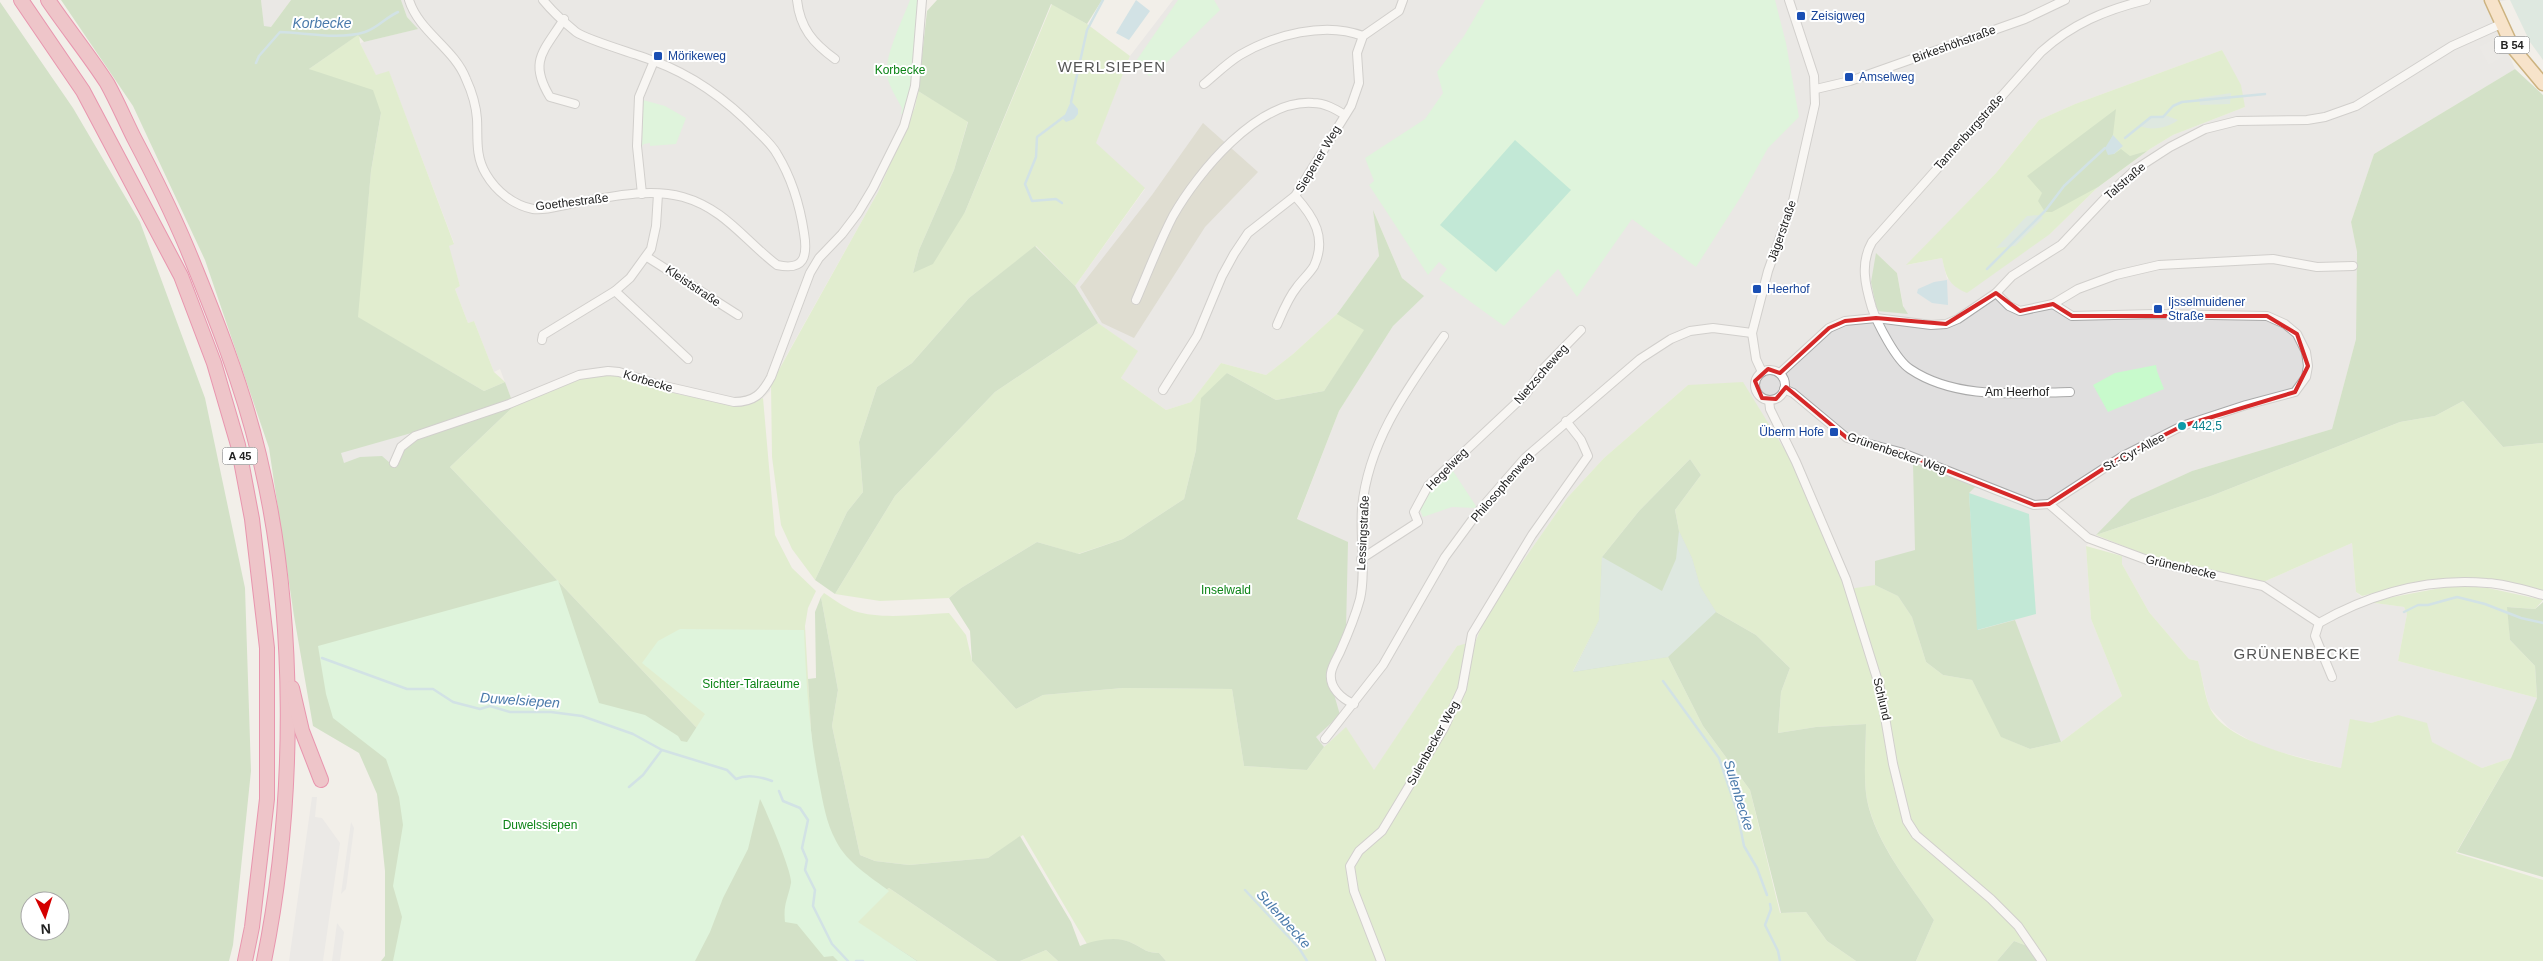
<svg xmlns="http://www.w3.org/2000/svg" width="2543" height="961" font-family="Helvetica,sans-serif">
<rect width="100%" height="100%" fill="#f2efe9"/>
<!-- residential -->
<g fill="#e0dfdf" fill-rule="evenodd">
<polygon points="261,0 291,0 271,27 264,27"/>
<polygon points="401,0 925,0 915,107 878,192 771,383 770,391 763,398 739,406 678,394 514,406 500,369 494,372 474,321 468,323 455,289 460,286 448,246 454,243 389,72 376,76 360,43 417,29 407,17"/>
<path d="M1173 0H2507L2487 4 2515 69 2374 154 2351 222 2357 252 2356 339 2332 429 2192 471 2132 499 2086 546 2091 619 2122 696 2061 742 1849 589 1791 460 1688 385 1604 458 1567 498 1488 611 1474 645 1457 646 1374 771 1346 728 1324 747 1316 738 1327 670 1346 629 1345 608 1297 520 1339 411 1393 326 1423 296 1402 278 1374 212 1379 256 1337 314 1293 354 1266 375 1221 363 1191 402 1166 410 1121 378 1137 351 1098 323 1075 286 1145 189 1095 143 1130 56ZM2222 50 2245 107 2173 135 2150 149 2098 187 2050 234 1947 279 1942 258 1907 265 1996 173 2039 120 2075 104ZM1876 253 1897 273 1904 309Z"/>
<polygon points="2352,543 2356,592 2367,602 2404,607 2407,614 2398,661 2537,698 2511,758 2482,768 2431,742 2398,715 2371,723 2341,768 2261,747 2229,728 2209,707 2198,661 2189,659 2149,612 2122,564 2122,556 2252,589 2261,583"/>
</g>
<!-- construction -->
<polygon fill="#c7c7b4" points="1203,123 1258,172 1205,227 1134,338 1102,323 1080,287 1152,195"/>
<!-- grass -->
<g fill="#cdebb0">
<polygon points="1052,4 1087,24 1130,56 1096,143 1145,188 1075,286 1036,246 969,298 912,363 877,387 859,442 863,492 847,512 815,580 792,549 781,525 772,457 771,384 878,192 915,107 918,91 968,121 954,170 919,250 913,273 965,212"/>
<polygon points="359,34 360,43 376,75 389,71 454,244 449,246 460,286 455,289 468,323 474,321 494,372 505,382 484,391 357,317 371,171 381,113 309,69"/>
<path d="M2222 50 2241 85 2245 107 2173 135 2150 149 2098 187 2050 234 1967 293C1948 285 1946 276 1942 258L1906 265 1996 173 2039 120 2075 104Z"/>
<polygon points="1338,313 1365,330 1324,391 1276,400 1227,373 1196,450 1184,499 1123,539 1078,554 1037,542 961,588 949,598 880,601 835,594 895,496 995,392 1098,323 1138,351 1121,378 1166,410 1191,402 1221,363 1266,375 1293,354"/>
<polygon points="604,375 618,376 678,394 739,406 763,398 775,535 792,568 816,591 808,608 805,626 812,747 783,759 729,762 450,467 514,406 587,376"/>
<path d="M1743 382 1791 460 1849 589 1875 585 1898 596 1912 617 1926 662 1943 675 1972 680 2002 737 2030 749 2061 742 2122 696 2091 619 2086 546 2122 556V564L2149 612 2189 659 2198 661C2202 675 2204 692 2209 706 2224 743 2306 759 2341 768L2350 719 2371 723 2398 715 2427 723 2432 742 2482 768 2511 758 2456 853 2543 880V961H2044L2019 925 1991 898 1927 843 1910 820 1896 763 1887 701 1851 597C1855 628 1870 657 1878 688 1888 729 1888 805 1914 838 1926 852 1943 863 1958 875 1984 897 2009 920 2030 947L2014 941 1997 961H1916L1934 920C1910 884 1877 845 1867 800 1863 778 1866 747 1866 724L1816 727 1778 733 1781 692 1790 668 1756 635 1716 612 1700 586 1692 558 1679 531 1675 510 1701 475 1690 459 1639 511 1602 557 1599 620 1573 671 1668 657 1703 726 1750 790 1780 913 1806 912 1827 941 1856 961H1166L1159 953C1147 953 1144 949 1134 944 1121 936 1100 940 1087 944L1023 835 988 858 909 865 875 861 860 855 832 726 838 690 821 597 824 593C833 599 844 607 854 611 883 620 919 614 949 613L966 635 972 661 1016 709 1043 695 1123 688 1232 689 1244 766 1307 770 1324 747 1346 727 1374 770 1457 646 1468 643 1474 645 1488 611 1567 498 1604 458 1688 385Z"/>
<path d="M2463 401 2503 447 2543 443V591C2515 584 2485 577 2456 578 2425 579 2392 589 2362 596L2356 592 2352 543 2261 583 2151 557 2096 535 2211 496 2400 422 2435 416Z"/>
<polygon points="2456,585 2488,588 2543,600 2535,609 2508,607 2510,640 2535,666 2537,698 2398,661 2407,614 2404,607 2367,602"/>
<polygon points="889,888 997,961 918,961 882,938 837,940 851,909"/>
<polygon points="1046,950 1058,961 1020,961"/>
</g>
<!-- forest -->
<g fill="#add19e" fill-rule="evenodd">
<path d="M61 0H261L264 26 271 27 291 0H401L407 17 418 29 364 42 358 35 309 69 373 90 381 113 371 171 358 317 484 391 505 382 514 406 450 467 729 762 783 759 812 747 808 679 816 678 815 612 821 597 838 690 832 726 860 855 875 861 909 865 988 858 1020 836 1071 922 1080 946C1095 940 1119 935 1134 944 1144 949 1147 953 1159 953L1166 961H1058L1046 950 1020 961H997L889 888 851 909 838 939 882 938 918 961H381L385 956V871L377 794 359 753 313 726 294 616 269 448 205 260 133 106Z"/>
<polygon points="937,0 1102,0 1087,24 1051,4 965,212 933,264 913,273 919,250 954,170 968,122 918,91 927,11"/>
<path d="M0 2 73 108 140 222 205 398 245 588 251 771 233 945 229 961H0ZM30 901H60V931H30Z"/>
<polygon points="2515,69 2543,95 2543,443 2503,447 2463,401 2435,416 2400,422 2211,496 2096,535 2131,499 2192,471 2332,429 2356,339 2357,252 2351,222 2374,154"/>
<polygon points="2116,109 2113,135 2107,147 2114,154 2121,149 2130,156 2147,151 2098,187 2052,212 2045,212 2038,201 2042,193 2027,176"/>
<polygon points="1373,210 1402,278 1424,296 1393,326 1339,411 1297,519 1348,542 1346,629 1327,670 1340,715 1316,737 1324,747 1307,770 1244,766 1232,689 1123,688 1043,695 1016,709 972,661 970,631 949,598 961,588 1037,542 1079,554 1123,539 1184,499 1196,450 1201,398 1227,373 1276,400 1324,391 1364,330 1337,314 1379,256"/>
<polygon points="1035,246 1075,286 1098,323 995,392 895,496 835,594 815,580 847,512 863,492 859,442 877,387 912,363 969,298"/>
<polygon points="1876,253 1897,273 1903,306 1908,314 1877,311 1871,282"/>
<path d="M1690 459 1701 475 1675 510 1679 531 1692 558 1700 586 1716 612 1756 635 1790 668 1781 692 1778 733 1816 727 1866 724C1866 747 1863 778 1867 800 1876 844 1910 884 1934 920L1916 961H1856L1827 941 1806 912 1781 913 1750 790 1703 726 1668 657 1573 672 1599 620 1602 557 1639 511Z"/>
<polygon points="1913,463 1976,486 1969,493 1978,630 2015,620 2061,742 2030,749 2001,737 1972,680 1943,675 1926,662 1912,617 1898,596 1875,585 1875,561 1915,550"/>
<polygon points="2543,602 2543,877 2457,852 2511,758 2537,698 2535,666 2510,640 2507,607 2535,609"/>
<polygon points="2014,941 2030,947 2038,961 1997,961"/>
</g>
<!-- wetland -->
<g fill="#c6e0d4">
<polygon points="2510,0 2543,0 2543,60 2530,42"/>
<polygon points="2231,93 2230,104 2200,105 2199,98"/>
<path d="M2165 115 2178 120C2168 128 2152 131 2139 126L2151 117Z"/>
<polygon points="2040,215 2043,218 2015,246 1996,248 2027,216"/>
<polygon points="1679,531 1692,558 1700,586 1716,612 1668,657 1573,672 1599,620 1602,557 1662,591 1676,559"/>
</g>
<!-- park -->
<g fill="#c8facc">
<path d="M910 0H918L909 102 905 114H901L902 108C897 99 889 86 887 76 884 56 903 19 910 0Z"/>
<polygon points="1178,0 1214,0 1220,10 1157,72 1149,76 1136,61"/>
<polygon points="1485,0 1775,0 1786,43 1799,117 1768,148 1742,195 1696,267 1632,219 1577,297 1558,269 1504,326 1439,279 1447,269 1439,262 1428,275 1369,185 1374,181 1365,158 1425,119 1443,93 1437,72 1464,36"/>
<polygon points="643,100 665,106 686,118 676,144 650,146 650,143 644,144 642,146"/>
<polygon points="2156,365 2157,371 2164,389 2108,412 2093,385 2115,373"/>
<polygon points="1453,471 1476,506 1475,508 1452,507 1423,517 1420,510 1432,488"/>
<path d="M558 580 599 703 645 715 678 736 681 741 687 742 705 714 642 663 658 641 680 629 804 630C806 683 809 730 819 782 823 802 826 823 836 841 847 863 871 877 889 891L858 922 917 961H838L833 956 824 957 797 924 785 922C783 904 788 899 791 883 793 874 766 810 760 799L748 849 723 898 710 932 695 961H393L402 917 393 886 403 825 399 797 386 759 333 718 326 694 318 646Z"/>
</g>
<!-- pitch -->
<g fill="#88e0be">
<polygon points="1515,140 1571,190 1496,272 1440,225"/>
<polygon points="1969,493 2029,514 2036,614 1977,630"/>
</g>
<!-- parking -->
<g fill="#e2e2e2">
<polygon points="2494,39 2504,56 2489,65 2479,47"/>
<polygon points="415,432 399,445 390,463 382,456 360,457 344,463 341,453"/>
<polygon points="312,797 317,797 315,817 322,818 340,843 323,961 289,961"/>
<polygon points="351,822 354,828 346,889 341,894"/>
<polygon points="337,923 344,932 340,961 332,961"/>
</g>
<!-- water -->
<g fill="#aad3df">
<polygon points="1136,0 1150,11 1129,40 1116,33"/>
<polygon points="1071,101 1078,109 1078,114 1074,119 1066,122 1063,119"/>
<polygon points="2113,135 2123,146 2114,154 2108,155 2105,148"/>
<polygon points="1947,280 1948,305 1932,303 1917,293 1918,289 1934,282"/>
</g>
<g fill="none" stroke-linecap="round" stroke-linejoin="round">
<!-- stream -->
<g stroke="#aad3df" stroke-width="2.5">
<path d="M256 63 259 56 280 32C307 33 339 40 365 32 378 28 386 17 398 12"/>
<polyline points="1071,102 1087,30 1103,0"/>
<polyline points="2125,138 2151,117 2163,117 2173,106 2182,102 2265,94"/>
<polyline points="1062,203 1056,199 1032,201 1025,184 1036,157 1037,137 1065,116"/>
<polyline points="1987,269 2045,211 2064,186 2105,148"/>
<polyline points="2404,612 2418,605 2428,605 2457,597 2485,604 2521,618 2543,623"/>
<path d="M322 658 407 689H433L453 702 480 709 490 706 510 712H551L582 716 633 734 662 750 727 770 736 779C747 774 762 777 772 781"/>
<polyline points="1663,681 1719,758 1737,811 1744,846 1757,868 1767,895"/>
<polyline points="629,787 643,775 661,751"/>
<polyline points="779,791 783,801 800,808 808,820 802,848 807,860 805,870 815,890 813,906 832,944 848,961"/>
<polyline points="1245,890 1299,948 1307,961"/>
<polyline points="1770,904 1771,909 1765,925 1778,951 1780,961"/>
<polyline points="856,961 863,961"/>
</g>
<defs>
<g id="street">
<path d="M409 0C419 32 454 48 466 79 472 92 476 105 477 119 478 138 475 156 486 174 496 191 513 205 533 209 544 211 559 206 570 204 606 198 647 187 683 197 725 209 744 240 777 265 804 271 808 257 804 233 800 206 791 177 777 154 772 145 764 138 757 131 727 100 695 76 654 61 637 54 589 41 576 32 565 23 552 11 543 0"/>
<path d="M797 0C800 28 813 43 835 59"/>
<path d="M564 19C544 51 528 61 550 97L575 104"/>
<path d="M1204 84C1215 75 1227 63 1240 55 1274 35 1325 21 1363 36"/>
<polyline points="1816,89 1850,81 2025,19 2065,0"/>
<polyline points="642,194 637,146 639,97 654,61"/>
<polyline points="647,257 738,315"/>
<polyline points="615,291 688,359"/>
<polyline points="1996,293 2009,306 2020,311 2053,304 2078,289 2116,275 2159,265 2273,259 2317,267 2353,266"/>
<path d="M1136 300C1148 272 1159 243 1173 216 1198 172 1258 99 1313 103 1325 103 1335 109 1345 115"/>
<path d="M1277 325C1283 311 1288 298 1297 287 1302 280 1310 273 1314 266 1327 238 1314 217 1295 196"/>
<polyline points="542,340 543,335 615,291 630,278 651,249 656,226 658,194"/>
<circle cx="1770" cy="385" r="15"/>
<polyline points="1762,372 1756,359 1752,333 1768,271 1793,201 1815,104 1814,76 1789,0"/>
<polyline points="1780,373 1829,328 1845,321 1876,318 1931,325 1946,324 1958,319 1996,293 2012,276 2061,245 2111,192 2136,169 2170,147 2205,129 2237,121 2307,120 2325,117 2356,106 2452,46 2501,24"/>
<polyline points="1784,389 1793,393 1847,438 1900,452 2034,505 2049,504"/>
<polyline points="1163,390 1197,336 1222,276 1234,254 1248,233 1295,196 1351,106 1359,83 1357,53 1363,36 1399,11 1403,0"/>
<path d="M2070 392C2017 393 1956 400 1910 369 1896 360 1877 323 1872 308 1865 285 1860 263 1872 242L2041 52C2072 24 2105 10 2146 0"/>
<polyline points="1769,400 1770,409 1796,462 1846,579 1880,688 1893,764 1907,821 1916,835 1991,899 2018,926 2042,961"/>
<path d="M394 463 401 447 415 436 509 404 579 375 608 371 619 372 656 384 734 402C754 402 762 394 771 377L810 273 819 258 842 234 858 213 873 188 904 126 915 86 922 0"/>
<polyline points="2049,504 2123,456 2182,426 2246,405 2295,392 2306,377 2308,366 2306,352 2297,334 2285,324 2267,316 2156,314 2072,316 2053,304"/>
<path d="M2049 504 2088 538 2150 561 2263 586 2319 623C2370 594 2428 578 2487 583 2506 584 2525 590 2543 595"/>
<polyline points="1361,559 1418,522 1414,512 1428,486 1526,394 1542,370 1581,330"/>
<polyline points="2319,623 2315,636 2332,677"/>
<path d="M1354 704C1342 699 1329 688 1331 673 1332 666 1337 658 1340 652 1348 634 1355 617 1360 599 1366 572 1360 536 1362 508 1368 442 1407 389 1444 336"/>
<polyline points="1325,739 1383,665 1445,557 1478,512 1525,458 1640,359 1671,339 1690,331 1713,328 1752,333"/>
<polyline points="1381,961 1354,891 1350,866 1359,851 1382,831 1444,728 1462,689 1472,634 1532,535 1588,456 1581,440 1566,421"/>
</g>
<polyline id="primary" points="2491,0 2513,48 2543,84"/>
<g id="highway">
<polyline points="21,0 83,91 181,276 214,363 238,445 252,519 267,648 267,799 252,927 245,961"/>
<path d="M48 0C67 28 89 55 107 83 117 101 125 120 134 138 153 174 171 210 187 248 215 316 242 384 259 455 297 612 296 803 264 961"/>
<polyline points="292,688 302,731 321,780"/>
</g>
</defs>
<!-- street casing -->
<use href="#street" stroke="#a9a9a9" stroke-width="10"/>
<!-- primary casing -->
<use href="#primary" stroke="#a06b00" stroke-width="15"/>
<!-- highway casing -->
<use href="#highway" stroke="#dc2a67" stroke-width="16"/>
<!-- street -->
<use href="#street" stroke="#fff" stroke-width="8"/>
<!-- primary -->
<use href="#primary" stroke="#fcd6a4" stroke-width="12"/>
<!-- highway -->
<use href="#highway" stroke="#e892a2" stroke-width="14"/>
</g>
<!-- marked area -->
<path d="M0 0H2543V961H0ZM1996 293 2020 311 2053 304 2072 316H2267L2297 334 2308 366 2295 392 2182 426 2123 456 2049 504 2034 505 1900 452 1847 438 1786 387 1776 399 1762 398 1755 381 1768 369 1780 373 1829 328 1845 321 1876 318 1946 324Z" fill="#f2efe9" fill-opacity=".55" fill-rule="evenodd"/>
<path fill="none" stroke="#d62828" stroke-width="4" stroke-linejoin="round" d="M1996 293 2020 311 2053 304 2072 316H2267L2297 334 2308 366 2295 392 2182 426 2123 456 2049 504 2034 505 1900 452 1847 438 1786 387 1776 399 1762 398 1755 381 1768 369 1780 373 1829 328 1845 321 1876 318 1946 324Z"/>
<!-- markers -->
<g fill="#1a4fb4" stroke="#fff" stroke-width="2">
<rect x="1796" y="11" width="10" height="10" rx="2.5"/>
<rect x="653" y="51" width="10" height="10" rx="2.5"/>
<rect x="1844" y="72" width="10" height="10" rx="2.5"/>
<rect x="1752" y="284" width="10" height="10" rx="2.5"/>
<rect x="2153" y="304" width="10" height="10" rx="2.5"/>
<rect x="1829" y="427" width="10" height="10" rx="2.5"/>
</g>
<circle fill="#0f9aa8" stroke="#fff" stroke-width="2" cx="2182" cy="426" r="5"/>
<g text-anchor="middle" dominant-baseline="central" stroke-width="4" stroke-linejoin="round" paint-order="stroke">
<!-- shield labels -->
<g fill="#fff" stroke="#646464" stroke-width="1">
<rect x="2494.5" y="36.5" width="35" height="17" rx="4"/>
<rect x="222.5" y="447.5" width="35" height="17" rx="4"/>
</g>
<g font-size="11" font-weight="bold" fill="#222">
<text x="2512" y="45">B 54</text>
<text x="240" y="456">A 45</text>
</g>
<!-- transit labels -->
<g font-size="12" fill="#164399" stroke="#fff" text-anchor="start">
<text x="1811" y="16">Zeisigweg</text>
<text x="668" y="56">Mörikeweg</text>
<text x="1859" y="77">Amselweg</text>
<text x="1767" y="289">Heerhof</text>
<text x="2168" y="302">Ijsselmuidener<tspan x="2168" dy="14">Straße</tspan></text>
<text x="1824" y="432" text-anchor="end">Überm Hofe</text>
</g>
<!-- street labels -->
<g font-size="12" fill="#222" stroke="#fff">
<text transform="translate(1954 44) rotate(-20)">Birkeshöhstraße</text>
<text transform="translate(1969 132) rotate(-48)">Tannenburgstraße</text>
<text transform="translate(1318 159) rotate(-59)">Siepener Weg</text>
<text transform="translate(2125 181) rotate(-41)">Talstraße</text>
<text transform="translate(572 202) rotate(-7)">Goethestraße</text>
<text transform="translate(1782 231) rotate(-71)">Jägerstraße</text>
<text transform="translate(693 286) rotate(34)">Kleiststraße</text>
<text transform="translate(1541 374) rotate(-49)">Nietzscheweg</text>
<text transform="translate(648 381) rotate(17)">Korbecke</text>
<text x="2017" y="392">Am Heerhof</text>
<text transform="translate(2134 452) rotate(-28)">St.-Cyr-Allee</text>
<text transform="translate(1897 453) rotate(19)">Grünenbecker Weg</text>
<text transform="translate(1447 469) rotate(-46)">Hegelweg</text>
<text transform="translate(1502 487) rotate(-49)">Philosophenweg</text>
<text transform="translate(1363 533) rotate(-87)">Lessingstraße</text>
<text transform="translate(2181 567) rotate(13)">Grünenbecke</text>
<text transform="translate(1882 699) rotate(77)">Schlund</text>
<text transform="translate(1433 743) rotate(-61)">Sulenbecker Weg</text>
</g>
<!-- park labels -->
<g font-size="12" fill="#0c8416" stroke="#fff">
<text x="900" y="70">Korbecke</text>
<text x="1226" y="590">Inselwald</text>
<text x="751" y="684">Sichter-Talraeume</text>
<text x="540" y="825">Duwelssiepen</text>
</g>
<!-- culture labels -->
<g font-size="12" fill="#0d838f" stroke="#fff" text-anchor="start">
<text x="2192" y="426">442,5</text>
</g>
<!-- water labels -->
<g font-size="14" font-style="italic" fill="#4a7aab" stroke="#fff">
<text x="322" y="23">Korbecke</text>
<text transform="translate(520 700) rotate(4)">Duwelsiepen</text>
<text transform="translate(1739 795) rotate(73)">Sulenbecke</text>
<text transform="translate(1284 919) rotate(48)">Sulenbecke</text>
</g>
<!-- quarter labels -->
<g font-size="15" letter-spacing="1" fill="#555" stroke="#fff">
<text x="1112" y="66">WERLSIEPEN</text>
<text x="2297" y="653">GRÜNENBECKE</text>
</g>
</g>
<!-- north arrow -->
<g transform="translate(45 916) rotate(176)"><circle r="24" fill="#ffffff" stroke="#a7a7a7"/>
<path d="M0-4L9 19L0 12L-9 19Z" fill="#d40000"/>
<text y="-8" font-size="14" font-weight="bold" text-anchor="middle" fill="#222222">N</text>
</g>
</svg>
